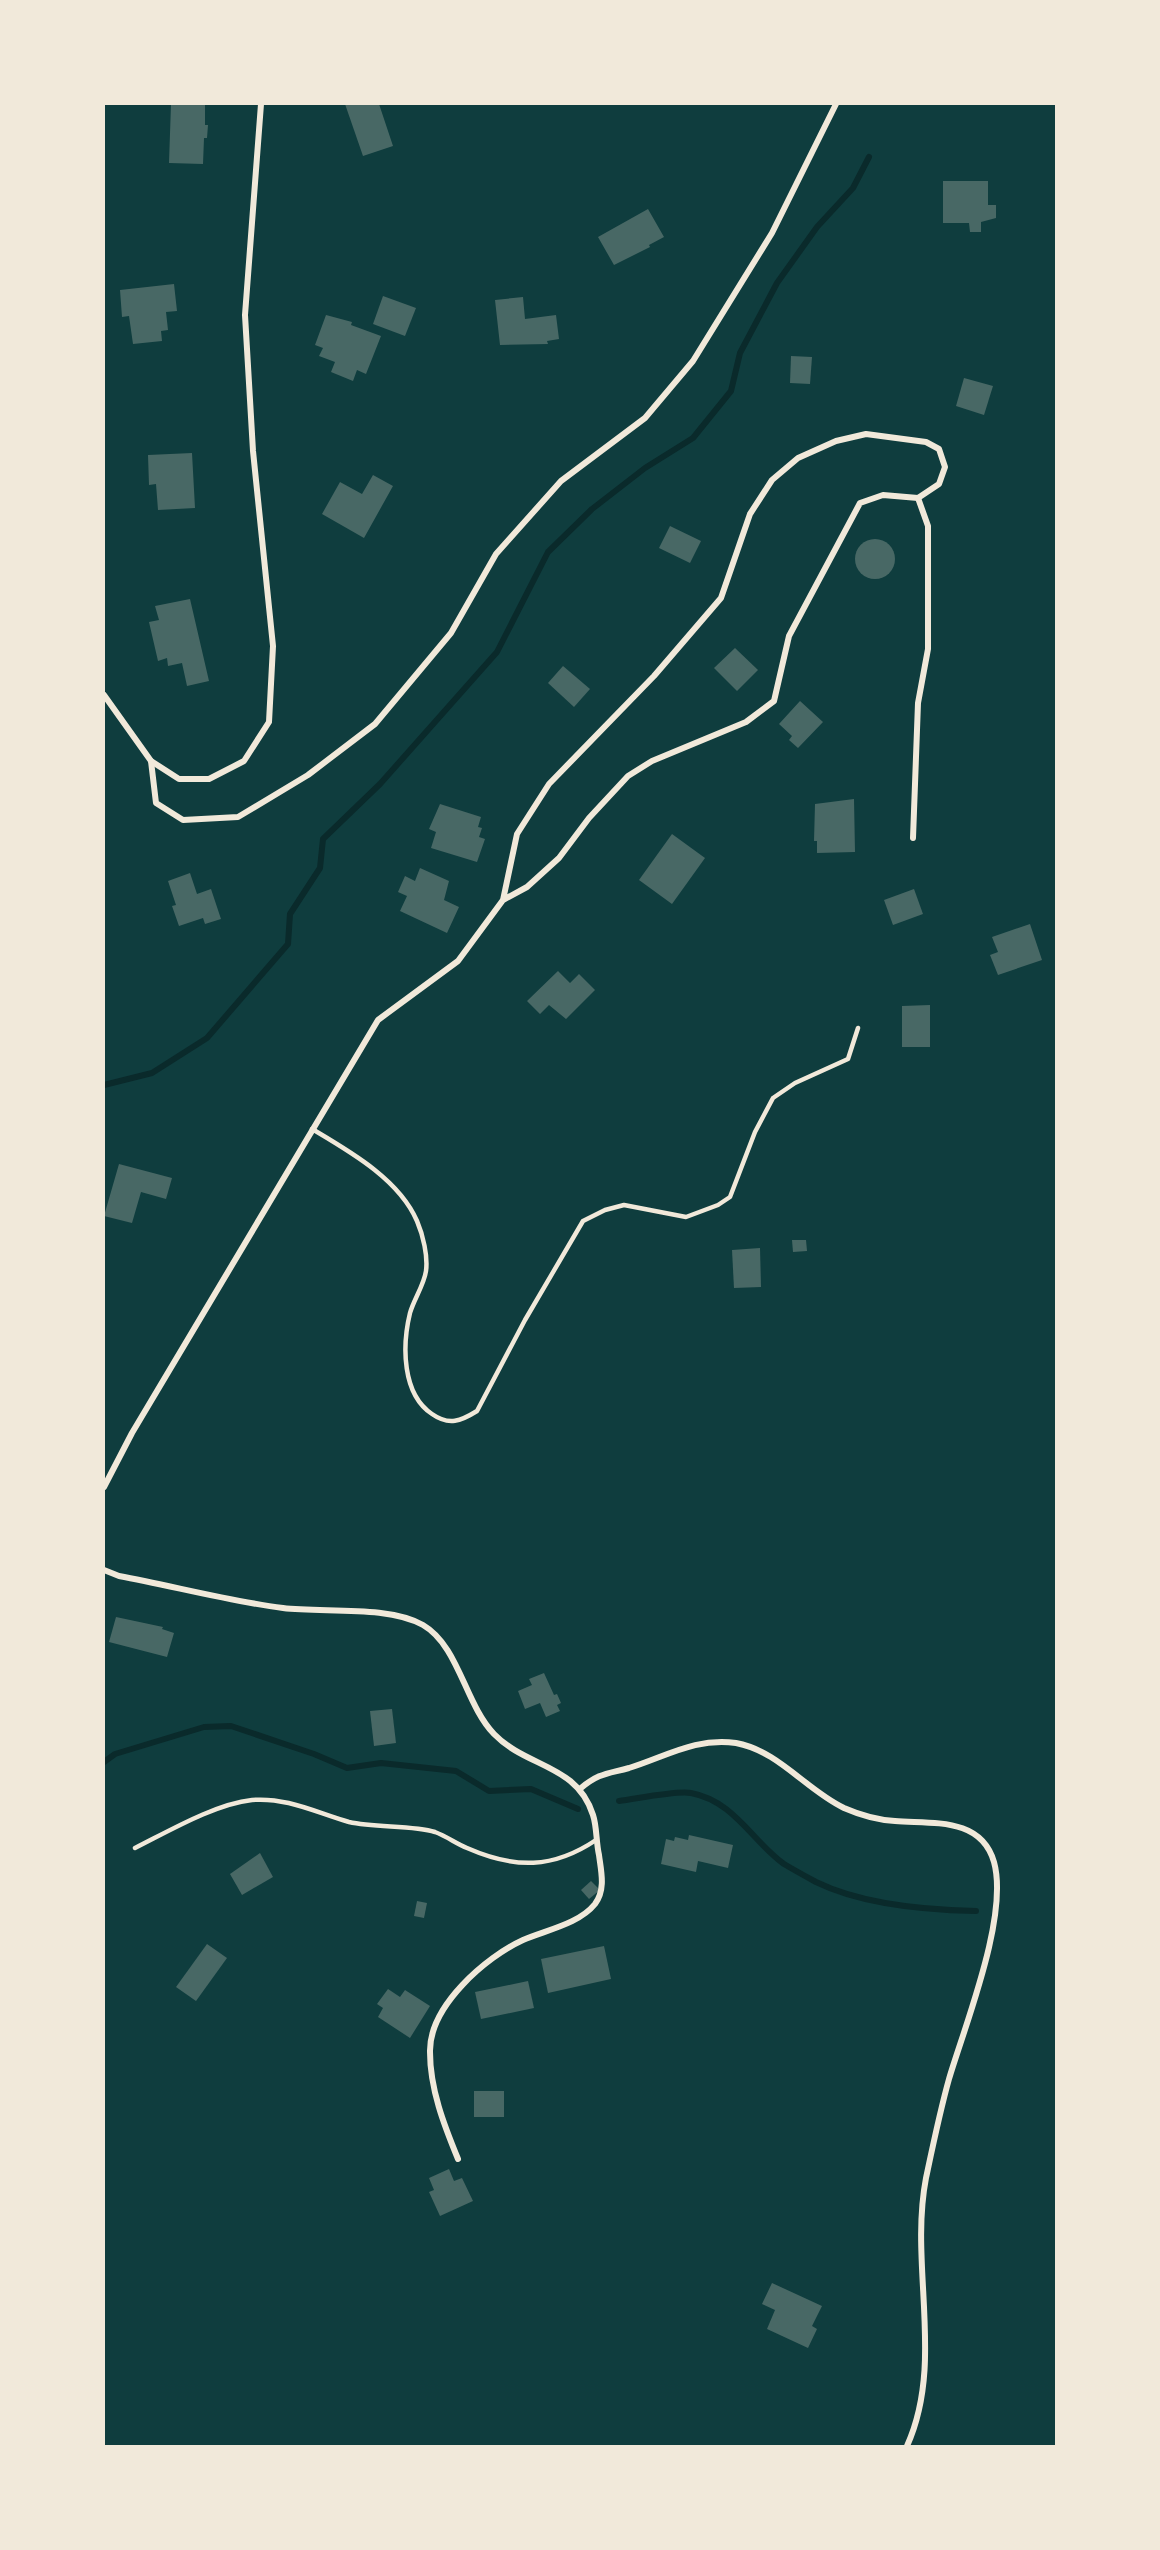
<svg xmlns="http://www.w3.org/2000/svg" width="1160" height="2550" font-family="'Roboto Serif',serif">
<rect width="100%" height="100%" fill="#0f3d3e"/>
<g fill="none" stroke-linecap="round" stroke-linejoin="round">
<!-- stream -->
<g stroke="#0a2a2b" stroke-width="6">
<polyline points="104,1085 152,1073 207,1038 288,944 290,914 320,868 323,839 380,784 497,652 548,552 592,509 645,468 693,438 731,391 740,353 777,283 817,227 853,188 869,157"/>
<polyline points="104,1762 115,1754 204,1727 231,1726 314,1754 347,1768 381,1763 456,1771 489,1791 531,1789 578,1809"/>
<path d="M619 1801C636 1799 677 1790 691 1793 734 1801 752 1841 784 1864 794 1870 805 1876 816 1882 863 1905 925 1910 976 1911"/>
</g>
</g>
<!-- building -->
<g fill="#486865">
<polygon points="171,104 205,104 205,125 208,125 207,138 204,138 203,164 169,163"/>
<polygon points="345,104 379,104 393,146 363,156"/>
<polygon points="943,181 988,181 988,205 996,205 996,218 981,222 981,232 970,232 969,223 943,223"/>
<polygon points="648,209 664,237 649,245 650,247 614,265 598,237"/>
<polygon points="174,284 177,311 166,312 168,330 161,331 162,341 133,344 129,316 122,317 120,290"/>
<polygon points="383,296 416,308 405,336 373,324"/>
<polygon points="523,297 525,319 556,315 559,339 547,341 548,344 500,345 495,300"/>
<polygon points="326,315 352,322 351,325 381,336 366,374 357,370 353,381 331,372 335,362 319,356 323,348 315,345"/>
<polygon points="791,356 812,357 810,384 790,383"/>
<polygon points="964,378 993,386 984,415 956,406"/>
<polygon points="192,453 195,508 158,510 156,484 149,485 148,455"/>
<polygon points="373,475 393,486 364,538 322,514 340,482 362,494"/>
<polygon points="670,526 701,541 690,563 659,548"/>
<circle cx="875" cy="559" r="20"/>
<polygon points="190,599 209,681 187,686 182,663 168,666 167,658 158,661 149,622 159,620 155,606"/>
<polygon points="735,648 758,670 737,691 714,668"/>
<polygon points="563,666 590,689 574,707 548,683"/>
<polygon points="800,701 823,722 798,748 789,740 792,736 779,724"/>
<polygon points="854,799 855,852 817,853 817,841 814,841 815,804"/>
<polygon points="440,804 481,817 478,827 482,828 479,837 485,839 477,862 431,848 436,832 429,829"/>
<polygon points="672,834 705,858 672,904 639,880"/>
<polygon points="420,868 449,881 444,900 459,907 447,933 400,911 407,896 398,892 405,876 415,881"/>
<polygon points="190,873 197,894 211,889 221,919 205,924 203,918 179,926 172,906 176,905 168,881"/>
<polygon points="914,889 923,914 893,925 884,900"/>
<polygon points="1030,924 1042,960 998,975 990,955 998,952 992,937"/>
<polygon points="558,971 570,983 579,974 595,990 566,1019 549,1005 540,1014 527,1001"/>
<polygon points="930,1005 930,1047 902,1047 902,1006"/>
<polygon points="119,1164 172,1178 166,1199 141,1192 132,1223 104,1216"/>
<polygon points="792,1240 806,1240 807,1251 793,1252"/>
<polygon points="760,1248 761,1287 734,1288 732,1250"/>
<polygon points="116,1617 163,1627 162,1629 174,1633 167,1657 109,1642"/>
<polygon points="544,1673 554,1695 557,1694 561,1703 557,1705 560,1711 546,1717 540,1703 525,1709 518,1691 532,1685 529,1679"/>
<polygon points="392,1709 396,1743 374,1746 370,1711"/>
<polygon points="689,1835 733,1845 728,1868 698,1861 696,1872 661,1864 666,1839 674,1841 675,1837 688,1840"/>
<polygon points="260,1853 273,1877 242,1895 230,1874"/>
<polygon points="591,1881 600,1890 589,1899 581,1890"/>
<polygon points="417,1901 427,1903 424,1918 414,1916"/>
<polygon points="207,1944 227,1958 196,2001 176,1987"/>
<polygon points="604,1946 611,1979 548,1993 541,1959"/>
<polygon points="528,1981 534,2008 481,2019 475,1992"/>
<polygon points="388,1989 400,1997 405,1990 430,2006 410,2038 378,2017 383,2008 377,2004"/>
<rect x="474" y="2091" width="30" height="26"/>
<polygon points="449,2169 454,2181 462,2178 473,2201 440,2216 429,2192 434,2190 429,2178"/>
<polygon points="772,2283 822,2306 812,2326 817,2329 808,2348 767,2329 775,2310 762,2304"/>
</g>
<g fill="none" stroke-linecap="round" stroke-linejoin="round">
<!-- service -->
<g stroke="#f1e9da" stroke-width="4.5">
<path d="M312 1129C349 1151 399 1179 417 1221 423 1235 428 1256 426 1271 424 1285 414 1299 410 1313 402 1346 402 1394 432 1414 449 1426 461 1421 477 1411L525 1320 583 1221 605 1210 624 1205 686 1217 718 1205 730 1197 755 1132 773 1098 795 1083 848 1059 858 1028"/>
<path d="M135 1848C169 1831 215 1804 252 1800 287 1797 317 1813 349 1822 375 1828 413 1825 435 1832 446 1836 457 1844 467 1848 515 1869 553 1869 596 1840"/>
</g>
<!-- minor -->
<g stroke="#f1e9da" stroke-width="6">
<polyline points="104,695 151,761 179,779 209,779 244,761 269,722 273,646 253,451 245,315 261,104"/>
<polyline points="151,761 156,803 183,820 238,817 308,775 375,724 451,633 496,554 561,481 645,418 693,361 772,233 836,104"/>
<polyline points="913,838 918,703 928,649 928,526 918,498"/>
<polyline points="104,1487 132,1433 378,1020 458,961 503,900 517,834 549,784 654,676 721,598 750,514 772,480 798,458 836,441 866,434 926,442 939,449 945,467 939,484 918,498 883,495 860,503 789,636 774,701 746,722 652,761 628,776 589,818 559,858 527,887 503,900"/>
<path d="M104 1570 119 1576C173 1586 228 1601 283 1608 323 1613 388 1605 423 1625 459 1646 465 1704 494 1734 527 1768 577 1764 593 1815 597 1827 596 1842 599 1855 601 1871 606 1889 595 1904 579 1924 546 1930 523 1940 486 1957 429 2006 430 2052 430 2089 444 2125 458 2159"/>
<path d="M581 1788C599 1773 607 1774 629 1768 665 1757 696 1737 736 1743 779 1751 806 1790 844 1808 860 1815 878 1820 895 1821 933 1824 981 1817 994 1862 1009 1916 965 2025 949 2079 940 2111 933 2145 926 2178 909 2266 945 2362 907 2446"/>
</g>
</g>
<!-- border -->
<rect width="1160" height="2550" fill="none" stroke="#f1e9da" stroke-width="210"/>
</svg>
